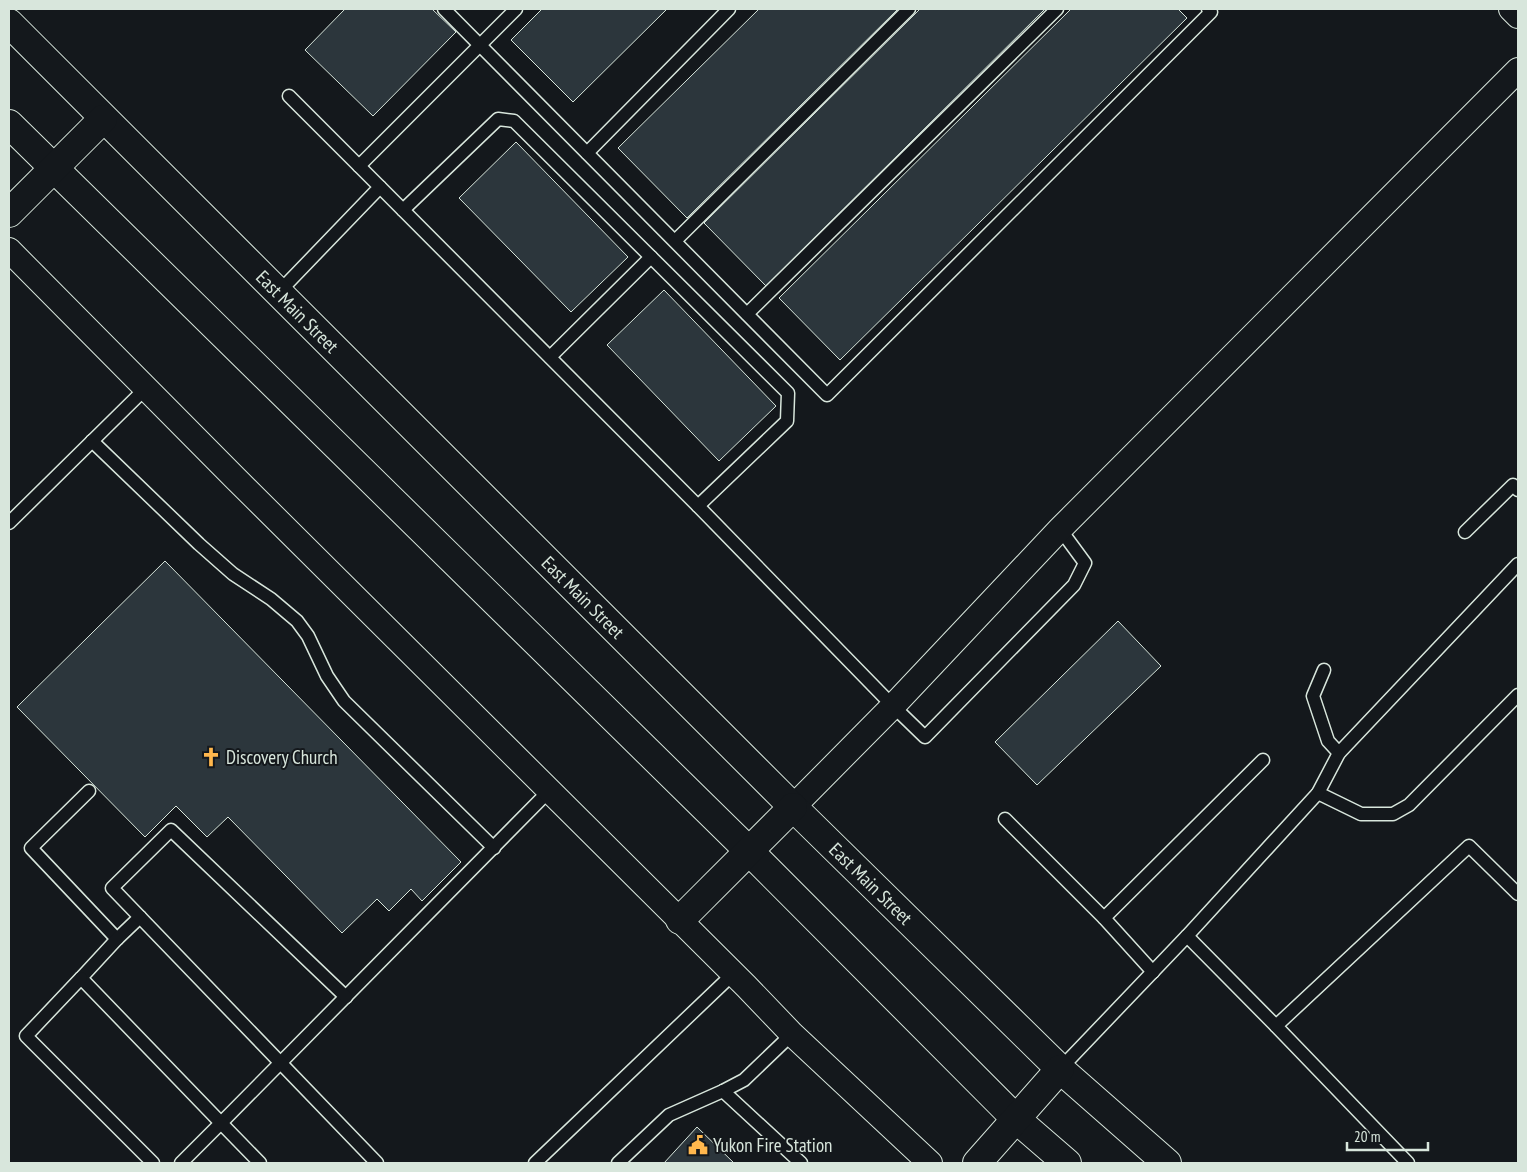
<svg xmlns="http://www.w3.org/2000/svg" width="1527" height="1172" font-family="'PT Sans Narrow',sans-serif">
<rect width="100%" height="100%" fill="#14181c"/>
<!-- building -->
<g fill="#2c363c" stroke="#d8e6dc">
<polygon points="345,9 432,9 456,32 373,116 305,50"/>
<polygon points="542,9 667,9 573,102 511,40"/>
<polygon points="759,9 898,9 687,218 618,148"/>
<polygon points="920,9 1045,9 766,286 704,223"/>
<polygon points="1071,9 1178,9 1187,18 840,360 779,298"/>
<polygon points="516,142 628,257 571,312 459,198"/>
<polygon points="664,290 776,406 719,461 607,345"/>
<polygon points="165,561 461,862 422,901 411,889 389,911 377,899 342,933 228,817 207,837 176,806 145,837 17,707"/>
<polygon points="1118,621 1161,666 1037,785 995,742"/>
<polygon points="697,1127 734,1163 664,1163"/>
</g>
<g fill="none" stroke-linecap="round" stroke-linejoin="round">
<defs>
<g id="lane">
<polyline points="444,9 827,395 1211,12 1208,9"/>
<polyline points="587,153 729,9"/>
<polyline points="359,166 516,9"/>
<polyline points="380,187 698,506 893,706 925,737 1074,585 1085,563 1060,529"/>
<polyline points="403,210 498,119 514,121 788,393 787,421 698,506"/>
<polyline points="675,241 909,9"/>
<polyline points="278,293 380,187 289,96"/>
<polyline points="747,314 1057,9"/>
<polyline points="550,357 651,257"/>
<polyline points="92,441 199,544 233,574 271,599 297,621 308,636 327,676 344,701 494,848"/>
<polyline points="9,523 146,388"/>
<polyline points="1465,532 1513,485 1518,490"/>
<polyline points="1324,670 1313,696 1328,741 1339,753"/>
<polyline points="89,791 31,848 117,939"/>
<polyline points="1318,793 1361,814 1393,814 1409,805 1518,695"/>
<polyline points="1005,819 1104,918 1153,972"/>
<polyline points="140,917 117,939 81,978 221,1123 549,791"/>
<polyline points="1104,918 1263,760"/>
<polyline points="1187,936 1318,793 1339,753 1518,564"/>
<polyline points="81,978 26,1036 153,1163"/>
<polyline points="346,997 171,830 112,888 377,1163"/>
<polyline points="1060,1069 1187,936 1276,1026"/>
<polyline points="723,1091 801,1163"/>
<polyline points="181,1163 221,1123 260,1163"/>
<polyline points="535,1163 734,973"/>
<polyline points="618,1163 669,1115 723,1091 744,1080 792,1034"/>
<polyline points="1408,1163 1276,1026 1469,846 1518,894"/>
</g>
<g id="street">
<polyline points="1511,9 1518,16"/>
<polyline points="9,250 235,478 746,986 792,1034 930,1163"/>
<polyline points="793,807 893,706 1060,529 1518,70"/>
</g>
<g id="highway">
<path id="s1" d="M9 23 793 807 1060 1069 1167 1163"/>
<polyline points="9,124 749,851 1015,1118 1067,1163"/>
<polyline points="9,213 103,119"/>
<polyline points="680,920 793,807"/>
<polyline points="977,1163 1060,1069"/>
</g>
</defs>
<!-- lane casing -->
<use href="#lane" stroke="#d8e6dc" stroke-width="15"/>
<!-- street casing -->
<use href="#street" stroke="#d8e6dc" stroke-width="26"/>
<!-- highway casing -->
<use href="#highway" stroke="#d8e6dc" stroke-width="30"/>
<!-- lane -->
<use href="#lane" stroke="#14181c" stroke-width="12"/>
<!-- street -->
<use href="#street" stroke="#14181c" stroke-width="24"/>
<!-- highway -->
<use href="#highway" stroke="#14181c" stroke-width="28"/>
</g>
<!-- icons -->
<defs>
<symbol id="church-bare" viewBox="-9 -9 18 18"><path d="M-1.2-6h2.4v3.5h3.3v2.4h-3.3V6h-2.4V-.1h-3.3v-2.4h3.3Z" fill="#ffb74d" stroke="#14181c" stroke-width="2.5" paint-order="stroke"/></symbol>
<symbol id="civic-bare" viewBox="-9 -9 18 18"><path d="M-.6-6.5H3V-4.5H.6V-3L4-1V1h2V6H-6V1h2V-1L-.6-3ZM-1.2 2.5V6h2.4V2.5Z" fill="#ffb74d" stroke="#14181c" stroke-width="2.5" paint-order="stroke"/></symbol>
</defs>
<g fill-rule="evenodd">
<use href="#church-bare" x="197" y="743" width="28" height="28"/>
<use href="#civic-bare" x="684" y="1131" width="28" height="28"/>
</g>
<g text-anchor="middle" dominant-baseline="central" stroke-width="4" stroke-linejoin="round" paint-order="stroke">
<!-- street labels -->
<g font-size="19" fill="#d8e6dc" stroke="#14181c">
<text stroke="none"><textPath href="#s1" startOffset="408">East Main Street</textPath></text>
<text stroke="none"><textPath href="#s1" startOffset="812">East Main Street</textPath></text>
<text stroke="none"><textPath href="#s1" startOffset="1218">East Main Street</textPath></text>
</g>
<!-- poi labels -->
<g font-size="19" fill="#d8e6dc" stroke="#14181c" text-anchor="start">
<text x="226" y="757">Discovery Church</text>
<text x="713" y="1145">Yukon Fire Station</text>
</g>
</g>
<!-- border -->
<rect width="1527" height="1172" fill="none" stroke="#d8e6dc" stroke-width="20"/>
<!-- scale -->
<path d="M1347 1142v8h81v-8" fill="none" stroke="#d8e6dc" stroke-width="2.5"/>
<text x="1354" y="1142" font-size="15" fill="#d8e6dc" stroke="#14181c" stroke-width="4" paint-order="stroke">20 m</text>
</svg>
